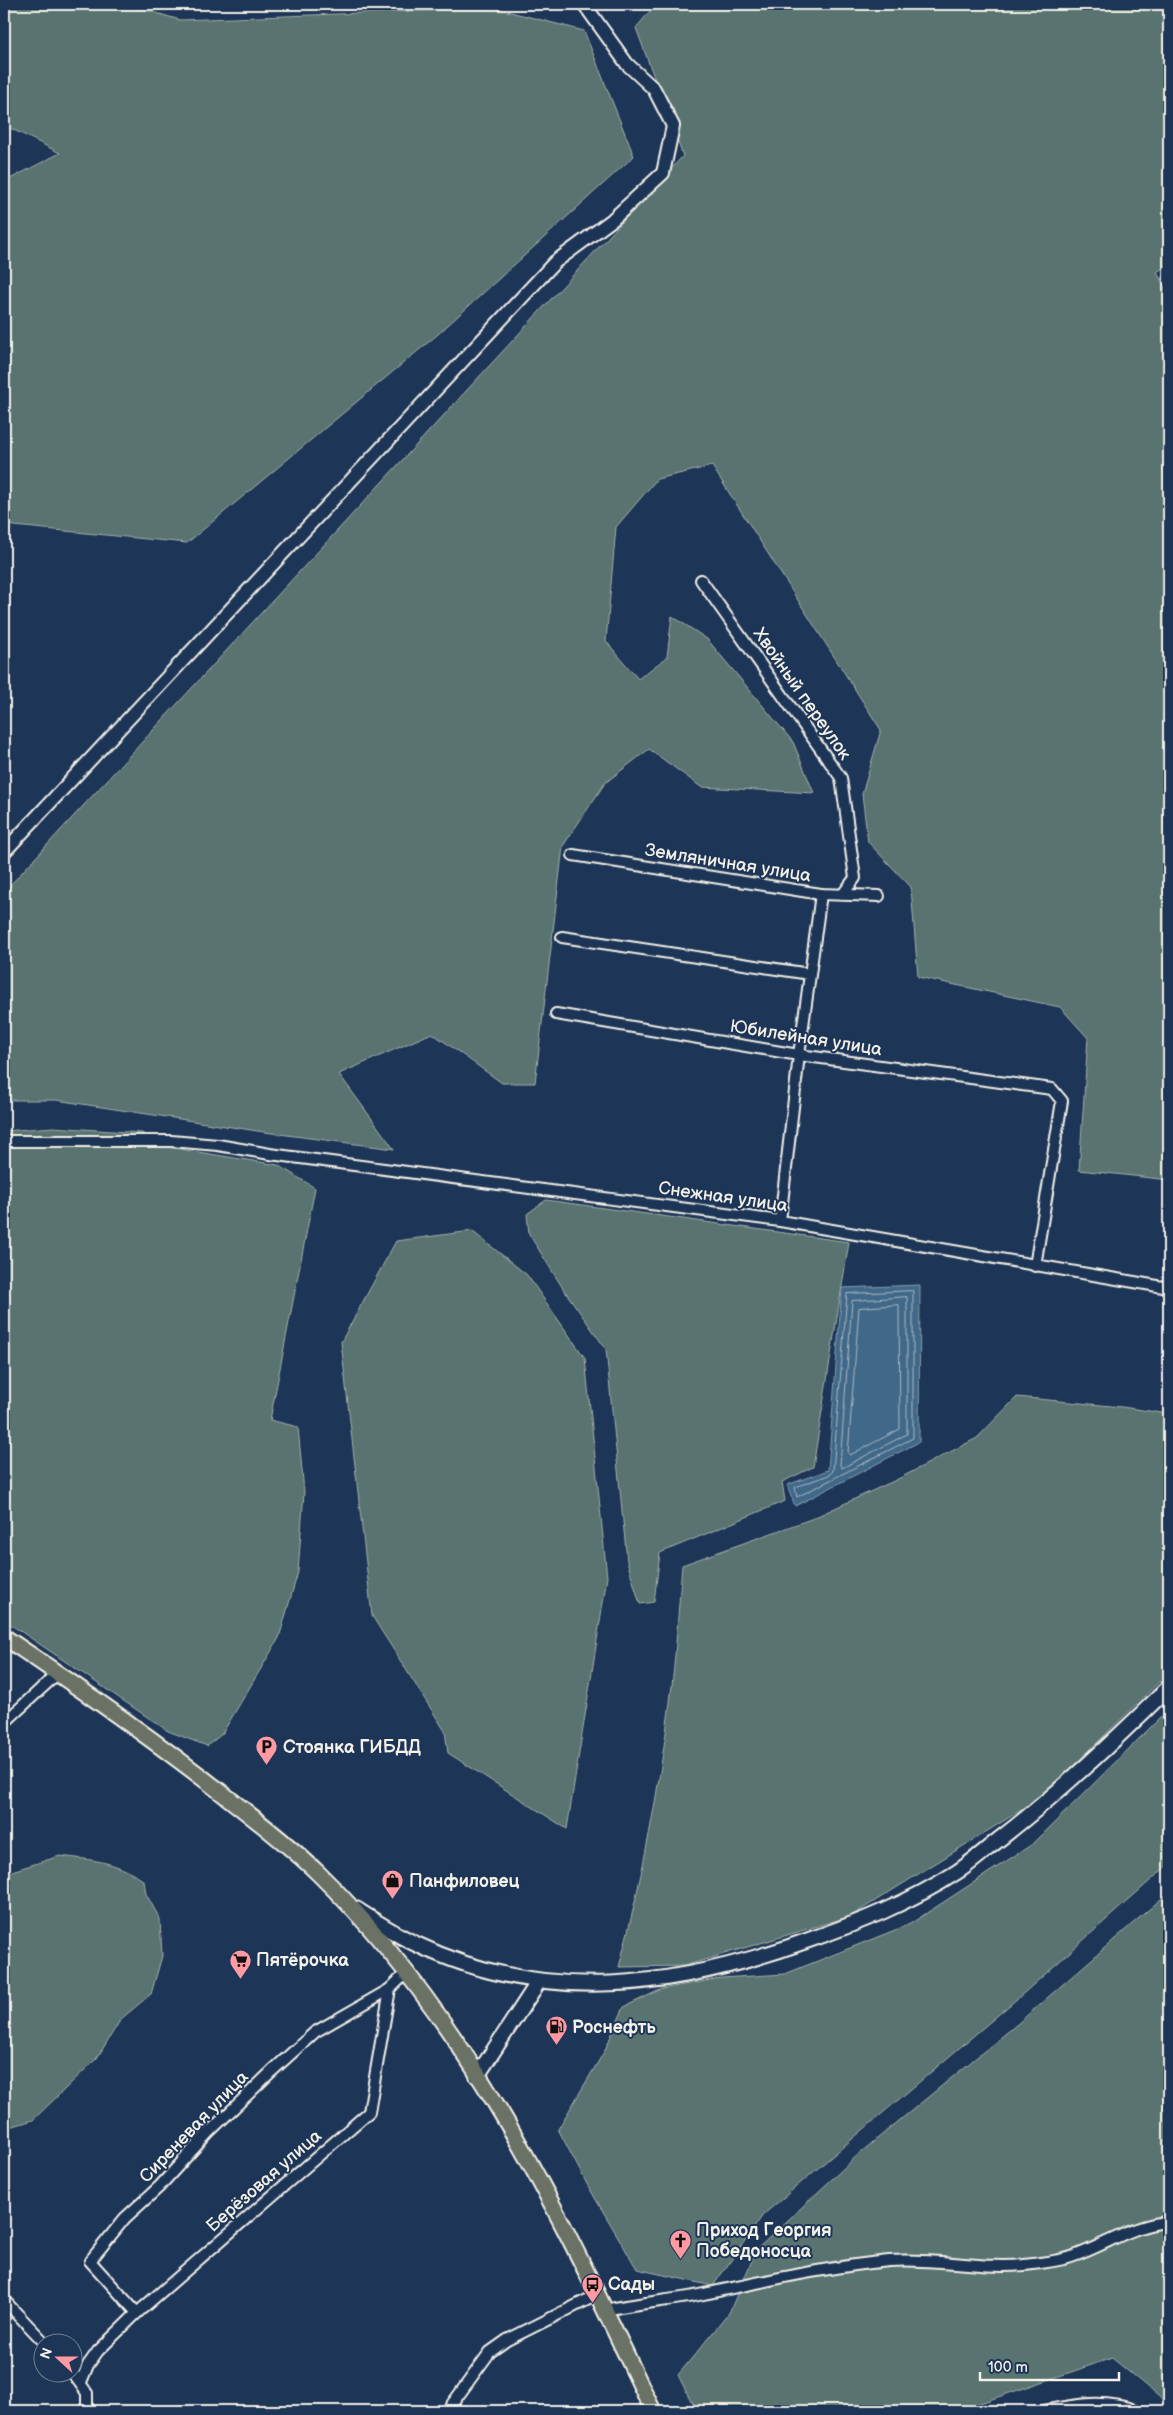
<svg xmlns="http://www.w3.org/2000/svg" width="1173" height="2415" font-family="'Balsamiq Sans',sans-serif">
<rect width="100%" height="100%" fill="#1d3557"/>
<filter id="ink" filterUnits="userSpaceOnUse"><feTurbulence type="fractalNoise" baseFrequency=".02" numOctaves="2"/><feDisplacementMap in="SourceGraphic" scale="10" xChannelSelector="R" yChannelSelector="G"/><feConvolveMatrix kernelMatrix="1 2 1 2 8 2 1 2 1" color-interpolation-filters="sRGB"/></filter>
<g filter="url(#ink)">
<!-- green -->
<g fill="#59736f" stroke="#a6b2ac">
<polygon points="4,4 126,4 180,20 495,8 584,31 634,156 437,335 187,543 4,525 4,182 60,153 4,125"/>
<polygon points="656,4 1169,4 1169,264 1157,272 1169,297 1169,1180 1079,1170 1088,1038 1060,1007 918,977 911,887 868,842 862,794 881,730 712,466 657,479 616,527 606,641 638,679 667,657 672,616 707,639 793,742 814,793 701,787 649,749 605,783 563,846 535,1083 502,1083 432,1033 339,1074 394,1149 264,1132 56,1100 4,1100 4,895 12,883 683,156 636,28"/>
<polygon points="53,1127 142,1133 161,1146 278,1165 315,1188 270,1420 298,1427 304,1492 298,1572 279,1638 222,1734 207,1746 168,1731 4,1620 4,1131"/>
<polygon points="546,1200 849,1242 813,1467 782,1482 785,1501 660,1553 654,1602 640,1604 627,1561 606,1349 564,1290 529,1234 527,1214"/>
<polygon points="472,1231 527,1275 585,1358 607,1577 567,1829 448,1753 445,1731 372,1616 341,1342 396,1241"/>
<path d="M1017 1397 1122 1407 1169 1414V1672L1042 1797 851 1916 684 1966 619 1967C642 1879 659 1791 670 1702 676 1657 678 1611 682 1565L811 1519 898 1479 977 1438Z"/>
<polygon points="1169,1709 1169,1864 1025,1992 763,2215 713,2286 637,2269 588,2186 558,2129 604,2052 624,2007 662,1989 721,1978 785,1974 910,1924 1034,1843"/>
<path d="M60 1856C92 1860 117 1861 144 1881L146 1894 160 1919 162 1956 151 1994 121 2019 97 2058 33 2120 4 2129V1880L12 1871Z"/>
<polygon points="1169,1892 1169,2405 1112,2358 957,2411 696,2411 678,2375 729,2313 757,2249 861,2152 1016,2025"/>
</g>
<!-- water -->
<polygon fill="#416889" stroke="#899faf" points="920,1285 919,1442 795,1506 787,1485 828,1470 842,1288"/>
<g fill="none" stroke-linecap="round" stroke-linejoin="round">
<!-- shore -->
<g stroke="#acbac2" stroke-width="1">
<polygon points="913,1291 913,1438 797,1497 795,1487 829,1475 833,1471 847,1294"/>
<polygon points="907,1297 907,1434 842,1468 840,1465 852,1301"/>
<polygon points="899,1305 900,1429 850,1455 848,1453 859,1308"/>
</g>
<defs>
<g id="minor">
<polyline points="701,580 841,778 855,878 843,894"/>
<polyline points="573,855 821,894 879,896"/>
<polyline points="562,937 810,974"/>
<polyline points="556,1014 799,1055 1052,1089 1062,1101 1035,1266"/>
<polyline points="4,1141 171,1141 218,1145 270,1154 780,1221 1169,1288"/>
<polyline points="780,1221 799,1055 821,894"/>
<polyline points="4,1723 58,1673"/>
<polyline points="4,2300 44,2342"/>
<path d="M605 2310C636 2303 668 2301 699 2295 762 2282 825 2267 889 2261 937 2257 985 2271 1033 2264 1046 2262 1061 2261 1074 2256 1106 2245 1134 2224 1169 2222"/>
<polyline points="137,2313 90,2261 125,2218 159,2187 208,2133 272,2071 315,2032 390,1989"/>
<polyline points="72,2372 87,2393 87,2411"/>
<polyline points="81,2382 88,2365 98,2351 137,2313 369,2112 390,1989 407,1972"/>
<polyline points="447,2411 490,2352 507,2340 597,2295"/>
<path d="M1043 2411C1075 2404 1106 2399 1138 2411"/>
</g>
<polyline id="tertiary" points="4,852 555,262 612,220 663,173 673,126 654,89 627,64 584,4"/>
<g id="secondary">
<path d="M356 1909C375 1921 395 1934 416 1944 545 2006 676 1988 806 1941 858 1923 911 1902 957 1872 971 1863 984 1851 997 1841 1058 1794 1114 1741 1169 1687"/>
<polyline points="477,2076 539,1981"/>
</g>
<path id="primary" d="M4 1637C80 1688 155 1740 227 1797 258 1821 290 1846 318 1873 472 2023 563 2221 653 2411"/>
</defs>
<!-- minor casing -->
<use href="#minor" stroke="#f4f1e8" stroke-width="14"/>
<!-- tertiary casing -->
<use href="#tertiary" stroke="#f4f1e8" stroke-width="16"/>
<!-- secondary casing -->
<use href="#secondary" stroke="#f4f1e8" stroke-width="18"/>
<!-- primary casing -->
<use href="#primary" stroke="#f4f1e8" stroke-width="19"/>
<!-- minor -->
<use href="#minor" stroke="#1d3557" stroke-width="10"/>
<!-- tertiary -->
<use href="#tertiary" stroke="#1d3557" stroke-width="12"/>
<!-- secondary -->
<use href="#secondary" stroke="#1d3557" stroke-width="14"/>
<!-- primary -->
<use href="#primary" stroke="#6a7266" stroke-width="15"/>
</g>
</g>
<!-- icons -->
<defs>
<symbol id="parking-pin" viewBox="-11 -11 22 30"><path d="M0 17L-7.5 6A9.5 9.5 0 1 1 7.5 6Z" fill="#ff9aa2" stroke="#1d3557"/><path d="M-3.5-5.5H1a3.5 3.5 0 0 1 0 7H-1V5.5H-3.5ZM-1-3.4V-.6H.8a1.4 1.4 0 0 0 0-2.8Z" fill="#111"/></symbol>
<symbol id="shop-pin" viewBox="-11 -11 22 30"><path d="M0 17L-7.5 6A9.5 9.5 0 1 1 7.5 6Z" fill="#ff9aa2" stroke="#1d3557"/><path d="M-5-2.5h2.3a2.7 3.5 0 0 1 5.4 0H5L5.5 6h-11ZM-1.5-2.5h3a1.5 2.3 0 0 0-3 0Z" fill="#111"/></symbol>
<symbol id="supermarket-pin" viewBox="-11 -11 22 30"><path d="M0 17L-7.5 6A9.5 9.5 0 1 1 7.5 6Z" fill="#ff9aa2" stroke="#1d3557"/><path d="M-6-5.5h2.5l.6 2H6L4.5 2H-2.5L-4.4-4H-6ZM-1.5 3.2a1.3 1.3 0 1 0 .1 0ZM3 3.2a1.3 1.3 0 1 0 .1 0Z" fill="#111"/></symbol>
<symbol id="fuel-pin" viewBox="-11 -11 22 30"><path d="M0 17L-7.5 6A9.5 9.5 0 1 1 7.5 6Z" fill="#ff9aa2" stroke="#1d3557"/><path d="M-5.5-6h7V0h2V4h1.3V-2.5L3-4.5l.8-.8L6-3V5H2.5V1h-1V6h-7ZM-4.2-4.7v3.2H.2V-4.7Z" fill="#111"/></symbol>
<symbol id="church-pin" viewBox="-11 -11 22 30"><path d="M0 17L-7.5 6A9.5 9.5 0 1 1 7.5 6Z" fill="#ff9aa2" stroke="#1d3557"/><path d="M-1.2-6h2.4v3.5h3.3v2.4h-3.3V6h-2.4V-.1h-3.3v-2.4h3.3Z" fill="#111"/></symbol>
<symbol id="bus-pin" viewBox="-11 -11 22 30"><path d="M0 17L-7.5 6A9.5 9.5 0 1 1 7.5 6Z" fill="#ff9aa2" stroke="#1d3557"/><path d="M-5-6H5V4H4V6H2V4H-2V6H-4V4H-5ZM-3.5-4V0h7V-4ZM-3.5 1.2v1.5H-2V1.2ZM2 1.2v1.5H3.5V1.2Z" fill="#111"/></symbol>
</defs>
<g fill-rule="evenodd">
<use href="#parking-pin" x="254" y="1734" width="25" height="34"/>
<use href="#shop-pin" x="380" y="1868" width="25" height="34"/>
<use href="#supermarket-pin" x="228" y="1948" width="25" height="34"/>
<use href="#fuel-pin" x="544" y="2014" width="25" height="34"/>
<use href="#church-pin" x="668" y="2228" width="25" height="34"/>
<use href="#bus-pin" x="580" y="2272" width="25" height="34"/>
</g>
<g text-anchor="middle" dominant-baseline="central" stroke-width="4" stroke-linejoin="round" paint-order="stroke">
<!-- street labels -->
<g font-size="18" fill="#f4f1e8" stroke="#1d3557">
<text transform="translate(802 694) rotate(55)">Хвойный переулок</text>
<text transform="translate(728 863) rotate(9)">Земляничная улица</text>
<text transform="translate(806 1038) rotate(9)">Юбилейная улица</text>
<text transform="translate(723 1197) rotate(8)">Снежная улица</text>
<text transform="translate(194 2127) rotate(-46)">Сиреневая улица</text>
<text transform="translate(264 2181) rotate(-41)">Берёзовая улица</text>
</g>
<!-- poi labels -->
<g font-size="18" font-weight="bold" fill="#f4f1e8" stroke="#1d3557" text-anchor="start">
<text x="283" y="1747">Стоянка ГИБДД</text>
<text x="409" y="1881">Панфиловец</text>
<text x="256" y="1960">Пятёрочка</text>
<text x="572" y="2027">Роснефть</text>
<text x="696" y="2230">Приход Георгия<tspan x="696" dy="21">Победоносца</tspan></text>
<text x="608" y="2284">Сады</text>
</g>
</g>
<!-- margin -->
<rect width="1173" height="2415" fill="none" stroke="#1d3557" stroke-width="20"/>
<rect x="10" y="10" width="1153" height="2395" fill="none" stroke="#f4f1e8" stroke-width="2" filter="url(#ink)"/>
<!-- north arrow -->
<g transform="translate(58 2358) rotate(291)"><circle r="24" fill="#1d3557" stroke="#738091"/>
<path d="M0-4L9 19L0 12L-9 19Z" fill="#ff9aa2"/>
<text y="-8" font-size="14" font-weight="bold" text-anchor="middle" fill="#f4f1e8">N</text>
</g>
<!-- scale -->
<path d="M980 2372v8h139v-8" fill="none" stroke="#f4f1e8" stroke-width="2.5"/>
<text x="988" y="2372" font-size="15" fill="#f4f1e8" stroke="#1d3557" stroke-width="4" paint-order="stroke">100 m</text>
</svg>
